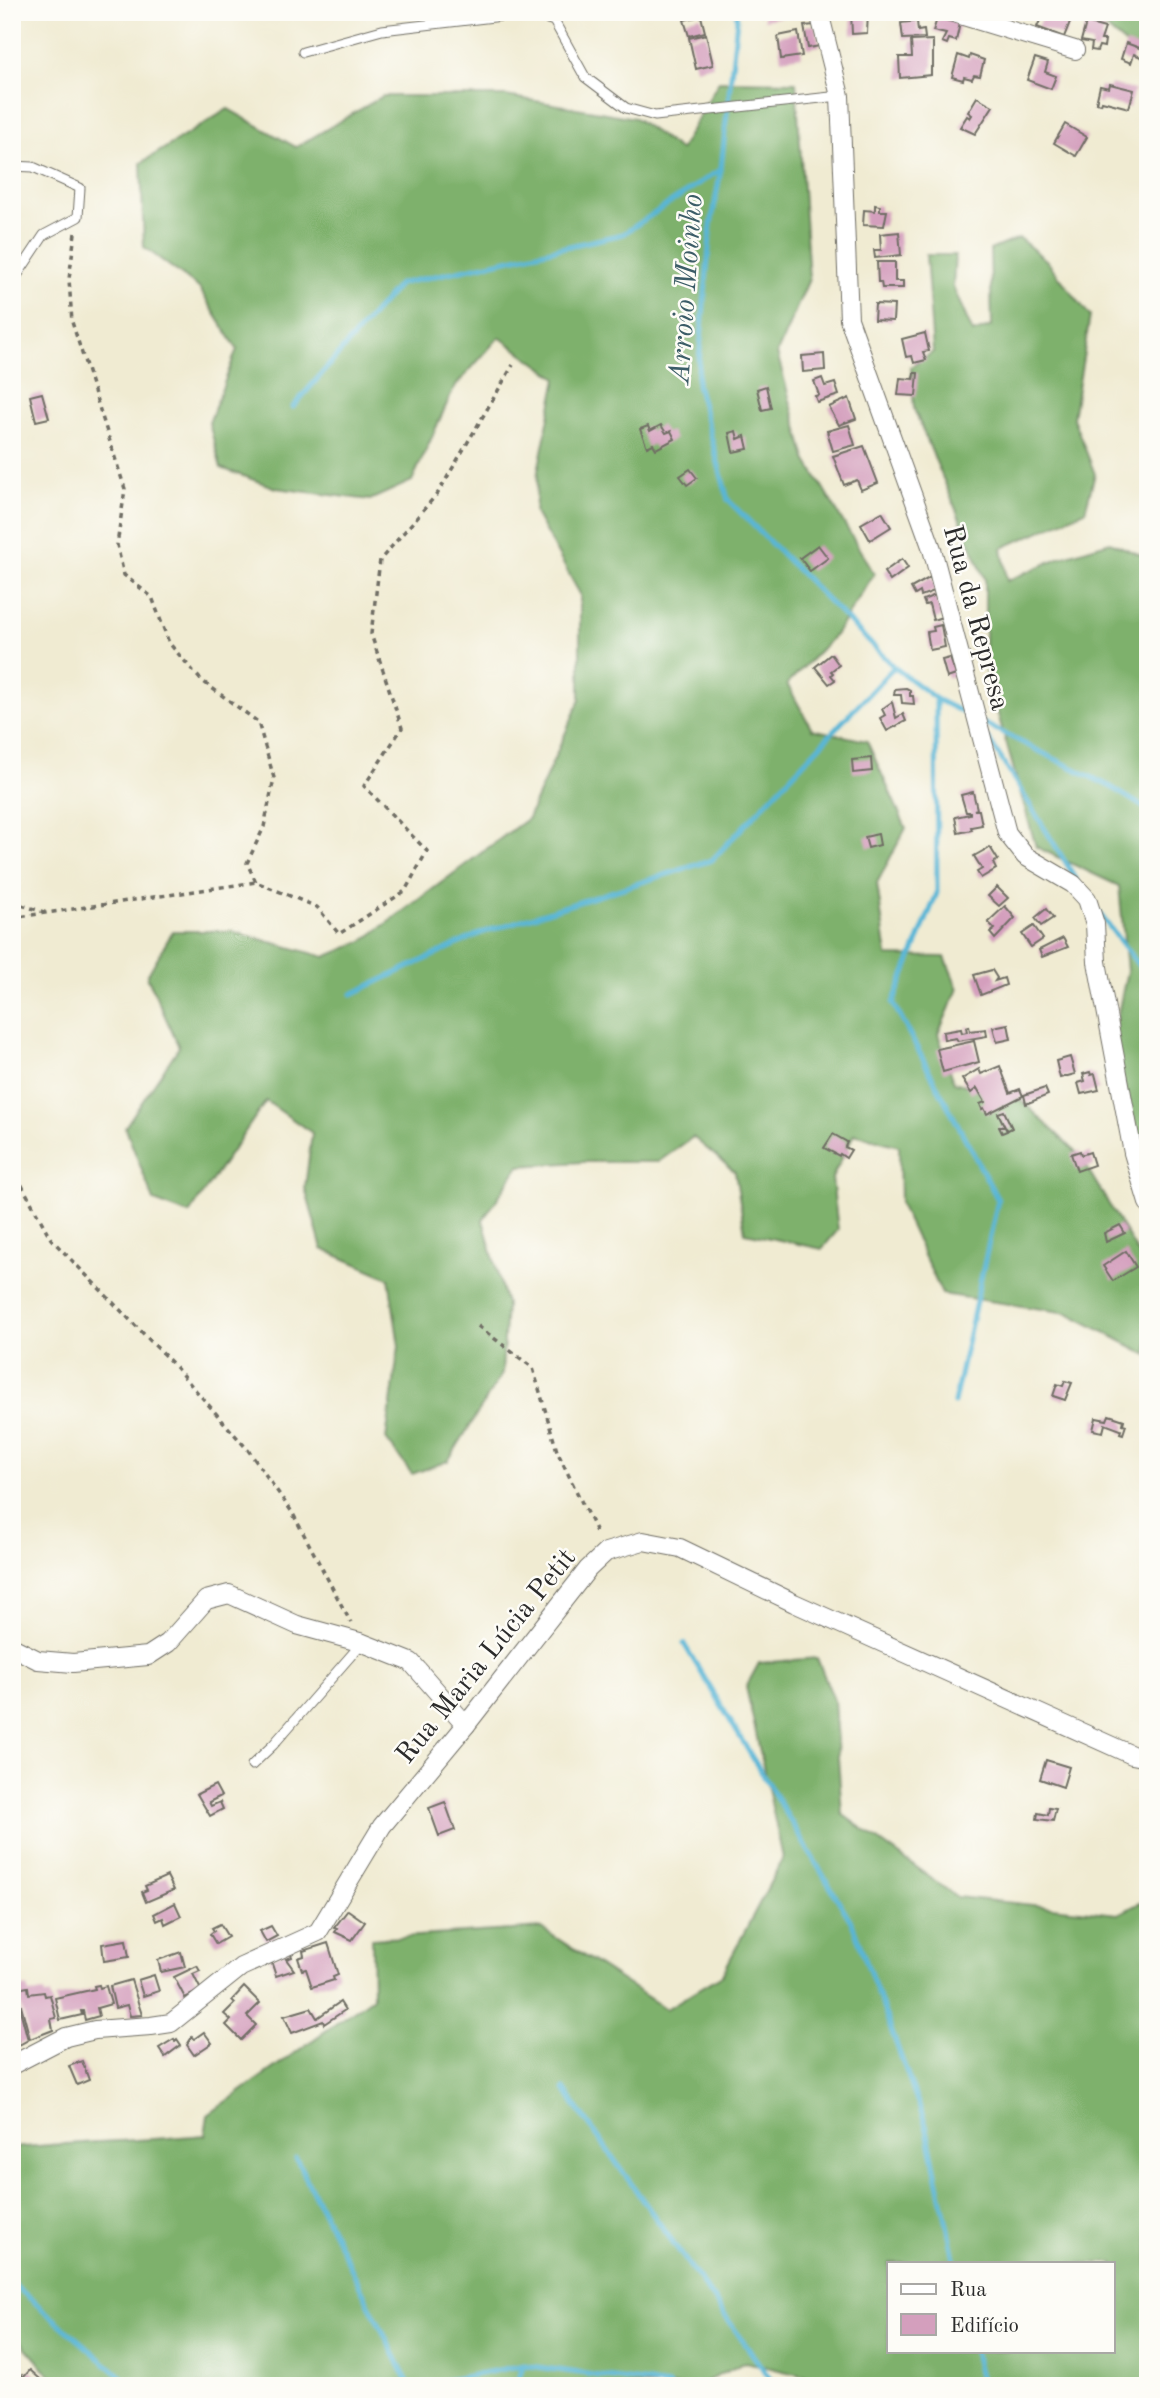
<svg xmlns="http://www.w3.org/2000/svg" width="1160" height="2398" font-family="'Old Standard TT',serif">
<rect width="100%" height="100%" fill="#fdfcf7"/>
<filter id="ink" filterUnits="userSpaceOnUse"><feTurbulence type="fractalNoise" baseFrequency=".0143" numOctaves="2"/><feDisplacementMap in="SourceGraphic" scale="14" xChannelSelector="R" yChannelSelector="G"/><feConvolveMatrix kernelMatrix="1 2 1 2 8 2 1 2 1" color-interpolation-filters="sRGB"/></filter>
<filter id="wash" filterUnits="userSpaceOnUse"><feTurbulence type="fractalNoise" baseFrequency=".00686" numOctaves="4" result="noise"/><feDisplacementMap in="SourceGraphic" scale="28" xChannelSelector="R" yChannelSelector="G"/><feGaussianBlur stdDeviation="1.57" result="paint"/><feColorMatrix in="noise" values="0 0 0 0 0 0 0 0 0 0 0 0 0 0 0 0 0 1.4 0 .05"/><feComposite in="paint" operator="in"/></filter>
<g filter="url(#wash)">
<rect width="100%" height="100%" fill="#f0ebd2"/>
<!-- forest -->
<g fill="#7eb16c" stroke="#546e4c" stroke-width="2" fill-rule="evenodd">
<polygon points="1087,12 1148,12 1148,63"/>
<polygon points="719,81 796,82 809,279 777,353 806,459 874,574 835,635 787,684 812,729 867,741 906,828 877,883 887,956 945,957 958,989 938,1034 954,1082 1022,1101 1080,1156 1148,1270 1148,1355 1068,1313 942,1294 900,1204 899,1146 854,1134 832,1178 838,1230 822,1249 745,1233 735,1172 693,1137 658,1162 583,1162 519,1166 483,1220 506,1304 502,1374 448,1461 412,1474 386,1439 399,1346 389,1278 322,1249 305,1188 312,1133 266,1101 189,1214 154,1201 125,1127 179,1047 147,976 173,931 231,931 325,957 363,941 528,818 580,700 580,594 535,513 538,471 557,378 499,337 454,388 412,481 370,500 276,488 221,468 209,423 237,349 199,288 144,247 141,163 228,109 296,147 383,96 506,96 635,118 680,150"/>
<polygon points="1019,238 1046,260 1090,316 1073,418 1095,474 1085,511 1002,548 1007,581 1061,557 1110,542 1148,558 1148,1154 1137,1134 1112,1042 1127,971 1119,886 1036,847 985,669 985,579 914,409 911,367 933,352 926,255 955,255 953,287 973,333 992,326 990,250"/>
<path d="M817 1658 834 1700 842 1814 957 1897 1118 1914 1148 1899V2386H845L746 2362 697 2386H60L12 2332V2148C77 2142 141 2141 205 2135L208 2115 373 1997 372 1939 541 1928 666 2009 722 1975 783 1858 746 1687 759 1663ZM1113 2263V2351H889V2263Z"/>
</g>
<g fill="none" stroke-linecap="round" stroke-linejoin="round">
<!-- stream -->
<g stroke="#58b6d6" stroke-width="5">
<polyline points="736,12 737,19 721,169 711,225 697,384 728,500 894,667 936,699 972,717"/>
<polyline points="293,407 399,284 623,234 721,169"/>
<polyline points="936,699 937,893 893,1003 998,1200 954,1403"/>
<polyline points="983,723 1111,787 1148,810"/>
<polyline points="989,739 1076,879"/>
<polyline points="1099,913 1148,978"/>
<polyline points="352,994 481,933 712,860 894,667"/>
<polyline points="684,1644 852,1923 926,2125 955,2263"/>
<polyline points="564,2089 775,2386"/>
<polyline points="296,2158 410,2386"/>
<polyline points="12,2283 132,2386"/>
<polyline points="974,2351 982,2386"/>
<polyline points="419,2386 524,2365 669,2386"/>
<polyline points="516,2386 523,2366"/>
<polyline points="1050,2386 1080,2384 1094,2386"/>
</g>
</g>
<g id="blocks">
<!-- building -->
<g fill="#d49fbd">
<polygon points="766,12 786,12 787,16 764,20 763,14"/>
<polygon points="851,12 868,12 867,33 852,34"/>
<polygon points="1043,14 1049,16 1050,14 1070,22 1064,37 1037,27"/>
<polygon points="701,16 705,32 689,36 684,20"/>
<polygon points="938,16 960,23 956,41 949,39 947,44 942,42 946,34 933,31"/>
<polygon points="917,21 918,31 924,30 925,38 903,39 901,23"/>
<polygon points="1086,23 1105,28 1101,40 1105,40 1104,47 1099,46 1097,51 1091,50 1092,43 1081,41"/>
<polygon points="815,25 820,46 808,48 804,26"/>
<polygon points="798,32 802,56 781,59 778,36"/>
<polygon points="706,34 713,65 696,69 689,38"/>
<polygon points="933,40 933,67 931,67 931,75 900,78 899,57 912,57 911,41"/>
<polygon points="1126,43 1145,50 1143,58 1134,54 1131,63 1121,59"/>
<polygon points="958,55 969,59 970,55 984,60 980,76 974,75 972,79 964,77 963,80 952,77"/>
<polygon points="1035,58 1048,62 1045,72 1056,76 1051,89 1027,80"/>
<polygon points="1110,84 1134,90 1129,108 1102,101 1101,104 1096,103 1100,86 1109,88"/>
<polygon points="977,97 993,106 975,134 960,127 967,116 970,118 972,115 968,112"/>
<polygon points="1065,124 1087,137 1076,156 1054,143"/>
<polygon points="875,205 880,206 880,211 887,211 884,226 863,225 864,210 875,211"/>
<polygon points="899,232 901,255 875,258 874,250 881,250 880,234"/>
<polygon points="877,262 895,262 895,281 903,281 903,288 882,288 881,282 878,282"/>
<polygon points="875,304 894,305 893,321 874,320"/>
<polygon points="925,333 929,351 923,352 926,360 914,363 912,356 906,357 902,339"/>
<polygon points="824,354 825,370 803,372 802,356"/>
<polygon points="914,373 918,373 916,396 898,395 900,378 913,379"/>
<polygon points="822,378 825,386 835,383 839,395 817,402 815,396 819,395 814,381"/>
<polygon points="766,386 771,408 762,410 757,389"/>
<polygon points="42,393 49,418 36,421 30,396"/>
<polygon points="849,398 856,419 839,425 829,407"/>
<polygon points="661,425 666,433 671,431 675,439 656,449 653,444 647,447 640,429 648,426 650,431"/>
<polygon points="849,425 855,445 833,451 827,431"/>
<polygon points="736,431 738,439 745,436 748,449 733,452 729,433"/>
<polygon points="864,446 878,483 861,490 857,480 844,485 833,456"/>
<polygon points="690,469 697,478 687,485 680,476"/>
<polygon points="882,512 891,527 870,540 861,524"/>
<polygon points="818,545 828,558 810,571 800,558"/>
<polygon points="902,559 908,568 890,581 884,572"/>
<polygon points="931,577 937,590 921,596 920,592 915,595 911,588"/>
<polygon points="935,595 942,617 933,620 929,604 925,605 923,600"/>
<polygon points="941,625 945,647 930,650 927,632 934,631 933,627"/>
<polygon points="831,654 839,665 831,671 833,673 831,675 835,680 829,684 815,667"/>
<polygon points="950,658 956,675 947,678 942,660"/>
<polygon points="906,688 910,690 910,696 913,696 914,704 902,703 901,695 894,695 895,689"/>
<polygon points="892,702 896,718 903,714 906,721 887,731 880,718 885,715 882,709"/>
<polygon points="871,758 872,771 853,773 852,760"/>
<polygon points="973,792 977,809 974,810 979,810 982,825 971,827 972,830 958,833 955,817 970,814 970,812 966,812 961,795"/>
<polygon points="878,834 880,845 868,848 865,837"/>
<polygon points="990,847 998,860 993,863 996,869 981,878 977,872 982,869 974,856"/>
<polygon points="997,887 1008,898 999,906 988,896"/>
<polygon points="1005,906 1015,918 995,939 990,933 995,929 988,922"/>
<polygon points="1046,909 1053,918 1041,926 1035,918"/>
<polygon points="1034,926 1043,939 1031,947 1022,934"/>
<polygon points="1063,938 1068,947 1042,957 1039,950"/>
<polygon points="992,970 997,978 995,981 1004,978 1006,985 981,995 974,975"/>
<polygon points="1008,1024 1011,1039 997,1042 993,1027"/>
<polygon points="969,1026 970,1031 986,1029 987,1036 958,1041 956,1038 944,1040 943,1032 961,1029 962,1033 967,1032 966,1027"/>
<polygon points="974,1041 979,1062 943,1072 937,1049"/>
<polygon points="1070,1057 1075,1074 1060,1078 1056,1061"/>
<polygon points="1000,1066 1010,1093 1020,1089 1023,1096 987,1114 984,1108 982,1109 980,1104 985,1102 977,1088 971,1093 962,1079 979,1069 981,1074"/>
<polygon points="1090,1072 1091,1075 1095,1074 1099,1090 1081,1094 1078,1083 1085,1081 1083,1074"/>
<polygon points="1045,1088 1048,1095 1026,1104 1024,1095"/>
<polygon points="1004,1111 1012,1128 1008,1130 1005,1127 1007,1131 1002,1133 999,1127 1005,1127 998,1113"/>
<polygon points="833,1134 847,1142 845,1147 851,1150 846,1158 840,1154 839,1156 824,1148"/>
<polygon points="1080,1151 1081,1155 1090,1152 1094,1165 1077,1171 1071,1154"/>
<polygon points="1120,1225 1125,1233 1106,1242 1104,1233"/>
<polygon points="1126,1251 1136,1267 1113,1281 1103,1266"/>
<polygon points="1065,1381 1072,1383 1065,1400 1053,1396 1057,1384 1063,1386"/>
<polygon points="1109,1415 1124,1420 1123,1424 1126,1425 1123,1434 1120,1433 1121,1430 1105,1424 1103,1432 1093,1430 1096,1418 1107,1420"/>
<polygon points="1046,1760 1069,1767 1063,1787 1040,1779"/>
<polygon points="215,1785 221,1796 209,1802 211,1806 220,1802 223,1809 210,1816 197,1794"/>
<polygon points="445,1802 455,1830 439,1836 429,1808"/>
<polygon points="1049,1808 1056,1809 1053,1821 1037,1819 1038,1813 1048,1815"/>
<polygon points="167,1876 174,1890 146,1902 142,1892 147,1890 145,1886"/>
<polygon points="175,1903 181,1916 165,1924 163,1918 157,1921 154,1914"/>
<polygon points="348,1910 365,1922 352,1940 335,1932 337,1929 334,1928"/>
<polygon points="220,1924 228,1937 216,1944 210,1934 214,1931 212,1928"/>
<polygon points="271,1926 277,1936 266,1942 260,1931"/>
<polygon points="126,1940 129,1957 104,1961 102,1944"/>
<polygon points="328,1943 338,1975 333,1977 334,1980 312,1987 306,1969 302,1970 298,1958 304,1956 303,1951"/>
<polygon points="290,1951 292,1957 286,1959 294,1970 276,1976 270,1958"/>
<polygon points="181,1952 185,1967 161,1972 158,1960"/>
<polygon points="197,1966 200,1971 193,1974 201,1990 185,1998 174,1977"/>
<polygon points="154,1975 159,1991 143,1996 138,1980"/>
<polygon points="131,1980 142,2015 130,2016 127,2005 115,2008 110,1986"/>
<polygon points="99,1985 100,1988 106,1986 111,2004 97,2008 99,2016 85,2020 83,2011 81,2011 82,2015 60,2020 55,1998 95,1989 94,1986"/>
<polygon points="28,1987 29,1994 44,1992 45,1996 50,1995 56,2018 51,2019 53,2030 30,2039 21,2005 19,2006 28,2040 19,2045 16,2034 12,2035 12,1999 19,1998 17,1989"/>
<polygon points="244,1987 260,2003 247,2016 256,2025 241,2040 226,2025 231,2020 224,2014 235,2003 232,2000"/>
<polygon points="340,2002 345,2010 324,2024 323,2021 292,2033 284,2016 311,2008 317,2018"/>
<polygon points="204,2032 212,2043 194,2055 187,2045 192,2037 194,2039"/>
<polygon points="174,2039 175,2041 177,2039 181,2045 165,2057 159,2048"/>
<polygon points="82,2061 89,2080 77,2085 69,2066"/>
<polygon points="30,2370 48,2386 23,2386 17,2380 22,2375 24,2377"/>
</g>
</g>
</g>
<g filter="url(#ink)">
<use href="#blocks" fill-opacity="0" stroke="#706e65" stroke-width="2"/>
<g fill="none" stroke-linecap="round" stroke-linejoin="round">
<defs>
<g id="lane">
<polyline points="303,52 382,30 529,13 554,21 585,77 626,108 655,116 840,96"/>
<polyline points="12,166 33,167 80,188 78,217 44,235 12,283"/>
<polyline points="12,296 13,325"/>
<polyline points="252,1765 273,1745 361,1644"/>
</g>
<g id="street">
<polyline points="819,12 840,96 849,319 932,549 1007,833 1025,856 1073,884 1087,899 1095,924 1097,962 1133,1153 1148,1203"/>
<polyline points="950,12 1075,50"/>
<polyline points="12,1647 38,1660 73,1663 148,1656 168,1643 206,1600 229,1594 297,1625 363,1643 411,1662 466,1725"/>
<polyline points="12,2065 66,2037 95,2030 151,2026 171,2023 241,1967 318,1932 382,1826 466,1725 588,1569 606,1552 643,1541 680,1548 794,1603 1132,1755 1148,1758"/>
</g>
</defs>
<!-- lane casing -->
<use href="#lane" stroke="#706e65" stroke-width="11"/>
<!-- street casing -->
<use href="#street" stroke="#706e65" stroke-width="20"/>
<!-- path -->
<g stroke="#706e65" stroke-width="3.5" stroke-dasharray="5 5" stroke-linecap="butt">
<polyline points="75,233 69,279 72,322 125,489 117,545 124,575 152,597 169,643 201,680 258,722 274,778 264,827 247,863 256,882"/>
<polyline points="12,902 47,913"/>
<polyline points="12,918 256,882 317,907 339,934 405,891 427,851 364,786 402,728 371,634 380,560 438,493 513,365"/>
<polyline points="12,1167 51,1239 171,1362 248,1450 292,1512 351,1623"/>
<polyline points="478,1326 533,1368 557,1451 598,1536"/>
</g>
<!-- lane -->
<use href="#lane" stroke="#fff" stroke-width="9"/>
<!-- street -->
<use href="#street" stroke="#fff" stroke-width="18"/>
</g>
</g>
<g text-anchor="middle" dominant-baseline="central" stroke-width="5" stroke-linejoin="round" paint-order="stroke">
<!-- street labels -->
<g font-size="28" fill="#2b2b2b" stroke="#fdfcf7">
<text transform="translate(975 618) rotate(75)">Rua da Represa</text>
<text transform="translate(487 1657) rotate(-51)">Rua Maria Lúcia Petit</text>
</g>
<!-- water labels -->
<g font-size="30" font-style="italic" fill="#3b5c67" stroke="#fdfcf7">
<text transform="translate(687 289) rotate(-86)">Arroio Moinho</text>
</g>
</g>
<!-- margin -->
<rect width="1160" height="2398" fill="none" stroke="#fdfcf7" stroke-width="42"/>
<!-- legend -->
<rect x="887" y="2262" width="228" height="91" fill="#fdfcf7" stroke="#a9a8a5" stroke-width="2"/>
<rect x="901" y="2284" width="35" height="10" fill="#ffffff" stroke="#a9a8a5" stroke-width="2"/>
<text x="950" y="2296" font-size="21" fill="#2b2b2b">Rua</text>
<rect x="901" y="2314" width="35" height="21" fill="#d49fbd" stroke="#a9a8a5" stroke-width="2"/>
<text x="950" y="2332" font-size="21" fill="#2b2b2b">Edifício</text>
</svg>
